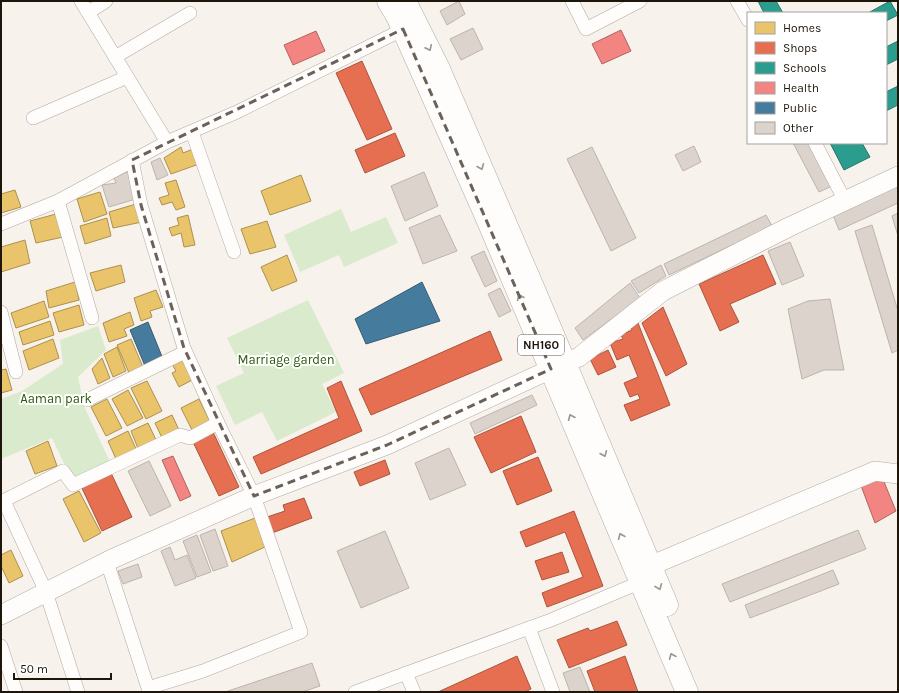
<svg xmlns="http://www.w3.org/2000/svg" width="899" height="693" font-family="Karla,sans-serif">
<rect width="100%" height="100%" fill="#f8f2ec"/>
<!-- green -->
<g fill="#daeacd">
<polygon points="341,209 351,232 386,217 398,243 344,267 339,255 300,272 284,235"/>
<polygon points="308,300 344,373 322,384 336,412 277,441 262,412 235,425 216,386 244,373 227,338"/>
<polygon points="98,326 106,350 78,377 84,406 111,464 73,482 52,438 1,459 1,399 22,391 63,364 60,340"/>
</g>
<!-- homes -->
<g fill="#e9c46a" stroke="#ac904e">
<polygon points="181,147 183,153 193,149 199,164 171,174 164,158"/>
<polygon points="301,175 311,201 270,215 261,191"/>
<polygon points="176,180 185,207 176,210 172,202 162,205 159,198 169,195 165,183"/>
<polygon points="15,190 21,207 1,213 1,194"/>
<polygon points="100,192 107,214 84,222 77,199"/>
<polygon points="136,204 142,222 113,228 109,212"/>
<polygon points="56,214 63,237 36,243 30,221"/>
<polygon points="188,215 195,245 184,247 181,233 172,236 169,228 179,225 177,218"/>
<polygon points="107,218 111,236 85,244 80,226"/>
<polygon points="267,221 276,247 250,254 241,229"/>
<polygon points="25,240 30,263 1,272 1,247"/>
<polygon points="287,255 297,281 272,291 261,267"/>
<polygon points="121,265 125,282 96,291 90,273"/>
<polygon points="75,282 79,300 49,308 46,291"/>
<polygon points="156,290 163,307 150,311 152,317 141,321 134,298"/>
<polygon points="44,301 49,317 16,328 11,313"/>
<polygon points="79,305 84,325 59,332 53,313"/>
<polygon points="130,312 134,325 124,329 127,336 109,342 103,323"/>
<polygon points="50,321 54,335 23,345 19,332"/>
<polygon points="53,339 59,358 29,370 23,351"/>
<polygon points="131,339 143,367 129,373 117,345"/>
<polygon points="117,347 126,371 113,377 104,354"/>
<polygon points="102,358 110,378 98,384 92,369"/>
<polygon points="184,359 194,379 179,387 172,373 176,371 172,364"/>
<polygon points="6,369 12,390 1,393 1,370"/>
<polygon points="147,381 162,411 146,419 131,388"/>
<polygon points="128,390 143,418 127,426 112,399"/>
<polygon points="107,399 122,428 106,436 91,407"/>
<polygon points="199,399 210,422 192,430 181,408"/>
<polygon points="172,415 180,432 163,440 155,423"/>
<polygon points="148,423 157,442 139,451 131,431"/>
<polygon points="128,431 136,449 116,459 108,441"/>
<polygon points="48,441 57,466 35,474 26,451"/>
<polygon points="79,491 101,533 84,542 63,499"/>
<polygon points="255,518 265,547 232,562 221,531"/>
<polygon points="11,550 23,576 9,583 1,566 1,555"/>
</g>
<!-- shops -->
<g fill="#e76f51" stroke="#ab543c">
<polygon points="362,61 392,129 367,140 336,73"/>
<polygon points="395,133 405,156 365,173 355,150"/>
<polygon points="763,255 776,284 730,304 739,322 720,331 699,284"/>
<polygon points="663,307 687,364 666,376 642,323"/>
<polygon points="638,323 670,405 631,421 624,405 640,399 638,394 630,397 624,383 638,377 629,355 617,360 610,343 623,339 621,335 632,330 631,326"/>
<polygon points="490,331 502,360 371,415 359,389"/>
<polygon points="608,350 616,367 598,375 590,359"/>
<polygon points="341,381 362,431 261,474 253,457 339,418 327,388"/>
<polygon points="521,416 536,452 491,473 474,437"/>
<polygon points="213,432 239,487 219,496 193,442"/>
<polygon points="538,457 552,491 517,505 503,471"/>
<polygon points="385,460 390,474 360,486 354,472"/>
<polygon points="111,473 132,517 102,531 81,486"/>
<polygon points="304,498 312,518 272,533 267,517 285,511 283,505"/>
<polygon points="574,511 603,586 547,607 542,593 583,577 565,532 526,547 520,532"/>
<polygon points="562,552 569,572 542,580 535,561"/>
<polygon points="617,621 627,645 569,668 557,640 588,628 590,631"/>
<polygon points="517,656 531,689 525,692 438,692"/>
<polygon points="625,656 638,692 595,692 587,671"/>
</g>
<!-- schools -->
<g fill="#2a9d8f" stroke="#267467">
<polygon points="758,1 776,1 783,13 764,13"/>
<polygon points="890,1 898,15 886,21 886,13 868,13"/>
<polygon points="898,41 898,59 886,65 886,47"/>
<polygon points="898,86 898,105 886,111 886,92"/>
<polygon points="830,143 862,143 870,157 844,170"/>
</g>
<!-- health -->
<g fill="#f28482" stroke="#b2635e">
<polygon points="621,30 631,51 602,64 592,44"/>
<polygon points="316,31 325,51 293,65 284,45"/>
<polygon points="173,456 191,496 180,501 162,460"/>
<polygon points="882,477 896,511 875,523 860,483"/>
</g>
<!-- public -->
<g fill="#457b9d" stroke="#395c71">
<polygon points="422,282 440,321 366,344 355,319"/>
<polygon points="148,322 163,359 145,366 130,330"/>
</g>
<!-- building -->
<g fill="#dbd3cc" stroke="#bcb4ad">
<polygon points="459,1 465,14 447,25 440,11"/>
<polygon points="473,28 483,49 461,60 450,39"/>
<polygon points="793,143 809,143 832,186 819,192"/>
<polygon points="694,146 701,162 683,171 675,155"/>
<polygon points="592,147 636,238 611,251 567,159"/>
<polygon points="160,158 168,175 157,180 151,162"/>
<polygon points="129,171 136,199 109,207 102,185 116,183 114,178"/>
<polygon points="424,172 438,206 405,221 391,186"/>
<polygon points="898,185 898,203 839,230 833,215"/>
<polygon points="898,213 898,236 892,216"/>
<polygon points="440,215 457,251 423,264 409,228"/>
<polygon points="766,215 772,226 669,275 664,264"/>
<polygon points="872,225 898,311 898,350 892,353 855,231"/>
<polygon points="790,242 804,276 782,285 768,251"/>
<polygon points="484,251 497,281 485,287 471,257"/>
<polygon points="661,265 666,276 639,293 631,281"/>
<polygon points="630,283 640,298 583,340 575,328"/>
<polygon points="500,288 511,311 499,317 488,294"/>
<polygon points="830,299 844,370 824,370 802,379 788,309 808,301"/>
<polygon points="532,395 537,405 475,434 470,423"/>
<polygon points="449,448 466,485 430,500 415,463"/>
<polygon points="149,461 171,506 150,516 128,471"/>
<polygon points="215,529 228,566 213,571 200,535"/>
<polygon points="858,530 866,549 730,602 722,584"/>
<polygon points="385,531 409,588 361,608 337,551"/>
<polygon points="197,535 211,572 197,577 183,541"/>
<polygon points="170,547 175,560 187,555 196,578 175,586 161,551"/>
<polygon points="138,564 142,577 123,584 118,571"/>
<polygon points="833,570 839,584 750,618 745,605"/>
<polygon points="312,663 320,686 302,692 225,692"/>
<polygon points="580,667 590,692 570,692 563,673"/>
</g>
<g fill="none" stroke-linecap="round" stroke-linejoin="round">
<defs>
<g id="street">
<polyline points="81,1 167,142"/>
<polyline points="572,1 586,29 640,1"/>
<polyline points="737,1 748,20"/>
<polyline points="89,12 106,1"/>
<polyline points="115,57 190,13"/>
<polyline points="33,118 127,77"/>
<polyline points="192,132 234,252"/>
<polyline points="815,143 845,201"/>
<polyline points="58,201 92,318"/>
<polyline points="1,224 58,201 167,142 237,112 408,27"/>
<polyline points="1,312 16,372"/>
<polyline points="87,400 185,352"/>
<polyline points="4,501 46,592 78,692"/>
<polyline points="1,502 63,471 73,485 180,435 190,438 218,423"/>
<polyline points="107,562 148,688 203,671 301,632 254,496 218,423 184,348 141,205 132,160"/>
<polyline points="529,628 553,692"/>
<polyline points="1,646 16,692"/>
<polyline points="406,673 414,692"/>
<polyline points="355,692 551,620 641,582"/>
</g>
<g id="secondary">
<polyline points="638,571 875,471 898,474"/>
<polyline points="1,615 112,559 254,496 387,445 551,369 579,357 663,291 789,227 898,176"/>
</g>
<g id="highway">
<polyline points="388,1 397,16 485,214 687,692"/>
<polyline points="405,1 439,69 536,294 667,605"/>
</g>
</defs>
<!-- street casing -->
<use href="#street" stroke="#b1aaa2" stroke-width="14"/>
<!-- secondary casing -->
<use href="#secondary" stroke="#b1aaa2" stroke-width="20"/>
<!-- highway casing -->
<use href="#highway" stroke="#b1aaa2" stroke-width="23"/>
<!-- street -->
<use href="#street" stroke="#fefdfc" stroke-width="13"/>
<!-- secondary -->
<use href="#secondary" stroke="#fefdfc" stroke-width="19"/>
<!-- highway -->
<use href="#highway" stroke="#fefdfc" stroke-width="22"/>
</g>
<!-- one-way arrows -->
<defs><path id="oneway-chevron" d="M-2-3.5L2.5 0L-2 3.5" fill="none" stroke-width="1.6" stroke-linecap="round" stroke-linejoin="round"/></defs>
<g stroke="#999590">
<use href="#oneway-chevron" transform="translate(429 48) rotate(64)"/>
<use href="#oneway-chevron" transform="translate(481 167) rotate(67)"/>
<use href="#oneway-chevron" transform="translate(520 297) rotate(-113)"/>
<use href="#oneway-chevron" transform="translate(571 417) rotate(-113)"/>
<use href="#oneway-chevron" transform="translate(604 454) rotate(67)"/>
<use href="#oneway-chevron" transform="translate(621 536) rotate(-113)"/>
<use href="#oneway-chevron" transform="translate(659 587) rotate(68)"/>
<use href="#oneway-chevron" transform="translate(672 656) rotate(-113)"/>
</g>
<!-- marked area -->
<path fill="none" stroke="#6a625a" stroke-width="3" stroke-dasharray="8 5" stroke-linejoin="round" d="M403 29 551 369 387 445 254 496 184 348 141 205 132 160Z"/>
<g text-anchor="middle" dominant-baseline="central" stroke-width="4" stroke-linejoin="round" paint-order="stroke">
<!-- shield labels -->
<rect fill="#fff" stroke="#625b54" stroke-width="1" x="518" y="335" width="46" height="20" rx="3"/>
<g font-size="12" font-weight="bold" fill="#1e150b">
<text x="541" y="345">NH160</text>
</g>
<!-- park labels -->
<g font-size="13" fill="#2b590b" stroke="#fff">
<text x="286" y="359">Marriage garden</text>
<text x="56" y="398">Aaman park</text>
</g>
</g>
<!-- border -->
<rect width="899" height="693" fill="none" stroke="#1e150b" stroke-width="4"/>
<!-- legend -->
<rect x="747" y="12" width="140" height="132" fill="#ffffff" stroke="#a5a19d"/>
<rect x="755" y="22" width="20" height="12" fill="#e9c46a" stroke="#a5a19d"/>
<text x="783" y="32" font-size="12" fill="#1e150b">Homes</text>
<rect x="755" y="42" width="20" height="12" fill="#e76f51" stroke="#a5a19d"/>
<text x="783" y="52" font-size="12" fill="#1e150b">Shops</text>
<rect x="755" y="62" width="20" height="12" fill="#2a9d8f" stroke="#a5a19d"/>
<text x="783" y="72" font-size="12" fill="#1e150b">Schools</text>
<rect x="755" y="82" width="20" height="12" fill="#f28482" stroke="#a5a19d"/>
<text x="783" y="92" font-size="12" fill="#1e150b">Health</text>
<rect x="755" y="102" width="20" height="12" fill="#457b9d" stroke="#a5a19d"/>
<text x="783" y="112" font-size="12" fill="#1e150b">Public</text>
<rect x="755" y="122" width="20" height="12" fill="#dbd3cc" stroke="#a5a19d"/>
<text x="783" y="132" font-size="12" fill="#1e150b">Other</text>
<!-- scale -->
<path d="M14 673v6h97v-6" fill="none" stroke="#1e150b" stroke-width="2"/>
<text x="20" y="673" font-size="12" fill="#1e150b" stroke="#ffffff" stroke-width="3" paint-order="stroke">50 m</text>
</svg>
